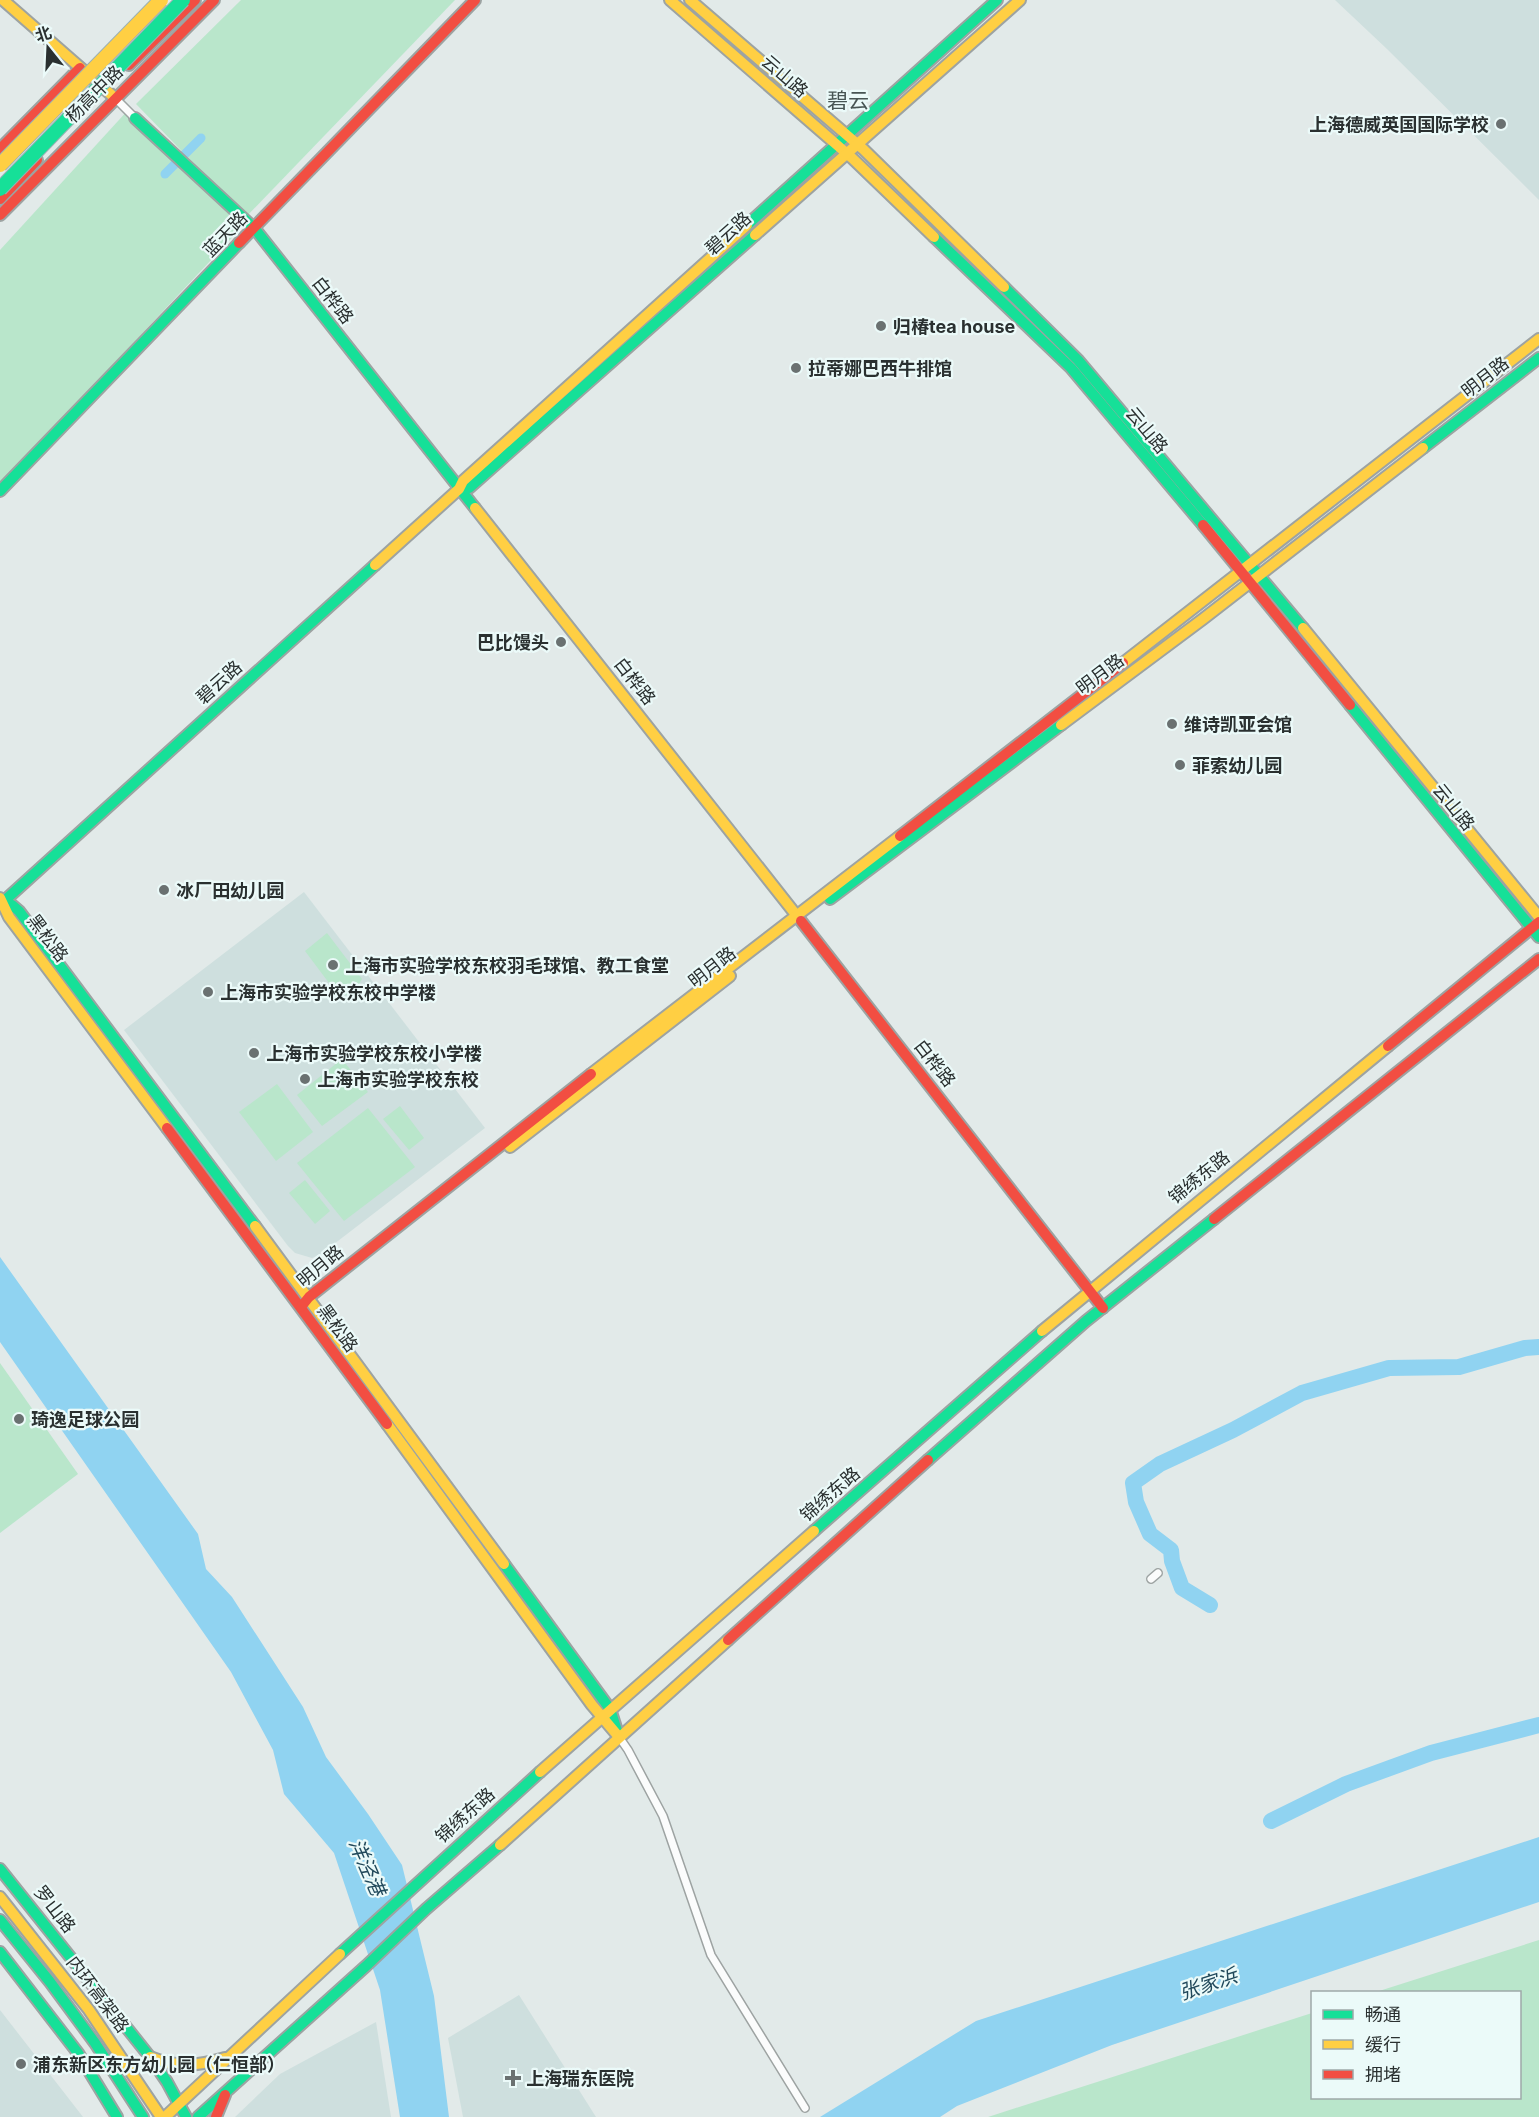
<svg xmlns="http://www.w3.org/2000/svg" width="1539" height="2117" font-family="Inter,'Noto Sans SC',sans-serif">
<rect width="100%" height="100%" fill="#e2eae9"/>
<!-- built -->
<g fill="#cedfde">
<polygon points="1335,0 1539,0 1539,200 1387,49"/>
<polygon points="304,892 485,1128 321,1254 312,1258 295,1253 288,1246 124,1030"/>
<polygon points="519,1995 596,2117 463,2117 448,2038"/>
<polygon points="0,2010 83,2117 0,2117"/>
<polygon points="376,2022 391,2117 235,2117 280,2074"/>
</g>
<!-- green -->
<g fill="#b9e6cb">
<polygon points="241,0 455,0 246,217 136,104"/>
<polygon points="129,109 242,227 0,485 0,250"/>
<polygon points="327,933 362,979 353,994 343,995 335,991 305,951"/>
<polygon points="342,1059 368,1092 322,1126 297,1095"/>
<polygon points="277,1084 313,1132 276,1161 239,1112"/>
<polygon points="400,1106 424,1138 409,1150 383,1119"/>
<polygon points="368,1108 415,1167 344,1221 297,1163"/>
<polygon points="305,1180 330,1211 315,1224 289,1193"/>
<polygon points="0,1363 78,1474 0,1533"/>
<polygon points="1539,1940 1539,2117 988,2117 1312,2013 1312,2098 1520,2098 1520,1992 1376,1992"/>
</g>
<!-- water -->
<g fill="#90d3f1">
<polygon points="0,1257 198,1534 206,1569 232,1597 303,1707 326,1757 368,1814 402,1865 434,1996 449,2117 400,2117 380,1990 334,1853 284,1794 273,1750 231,1672 0,1342"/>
<polygon points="1539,1837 1539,1902 1112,2045 957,2106 940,2117 820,2117 976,2021"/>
</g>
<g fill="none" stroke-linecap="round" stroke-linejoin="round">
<!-- canal -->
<polyline stroke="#90d3f1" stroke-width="9" points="165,174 201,138"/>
<!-- river -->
<g stroke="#90d3f1" stroke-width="16">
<polyline points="1210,1605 1182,1588 1172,1561 1171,1550 1150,1534 1136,1502 1133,1483 1160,1464 1233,1430 1302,1393 1389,1368 1459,1367 1525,1348 1539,1347"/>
<polyline points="1271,1821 1346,1784 1431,1753 1539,1725"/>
</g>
<defs>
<g id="street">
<polyline points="115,98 135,118"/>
<polyline points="1151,1579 1158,1573"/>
<polyline points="619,1737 628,1750 663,1816 711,1955 805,2108"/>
</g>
<g id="fast">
<polyline points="135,118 255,229 475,508"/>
<polyline points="747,225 997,0"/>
<polyline points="934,237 1071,368 1203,525"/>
<polyline points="1004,287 1078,360 1303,628"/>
<polyline points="1423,448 1539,358"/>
<polyline points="459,489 469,488 755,235"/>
<polyline points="0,491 239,243"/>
<polyline points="1350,705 1539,937"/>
<polyline points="830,899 1061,725"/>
<polyline points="3,902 375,565"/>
<polyline points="3,902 12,905 19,911 255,1226"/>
<polyline points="928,1460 1086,1321 1214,1219"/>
<polyline points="814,1531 1042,1331"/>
<polyline points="504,1564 610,1709 618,1734"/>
<polyline points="0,1869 150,2057 167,2082 186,2117"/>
<polyline points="0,1920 50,1982 95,2043 143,2117"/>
<polyline points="0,1952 78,2053 117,2117"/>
<polyline points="340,1954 540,1772"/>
<polyline points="198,2117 366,1966 426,1909 500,1845"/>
</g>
<g id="slow">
<polyline points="3,0 115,98"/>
<polyline points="670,0 852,158 934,237"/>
<polyline points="690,0 863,149 1004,287"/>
<polyline points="755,235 1020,0"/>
<polyline points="475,508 797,916"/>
<polyline points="375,565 459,489 463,481 747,225"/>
<polyline points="1303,628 1539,917"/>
<polyline points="1123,663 1539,339"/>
<polyline points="1061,725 1203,619 1423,448"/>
<polyline points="0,898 9,917 167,1128"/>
<polyline points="591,1074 900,836"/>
<polyline points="510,1147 730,976"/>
<polyline points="255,1226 504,1564"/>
<polyline points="1042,1331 1388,1046"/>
<polyline points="387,1424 592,1705 619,1737"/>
<polyline points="540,1772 814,1531"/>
<polyline points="500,1845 728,1640"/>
<polyline points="0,1897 89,2010 161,2117"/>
<path d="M150 2057C177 2068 198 2066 225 2058"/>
<polyline points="165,2117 340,1954"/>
</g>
<g id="jam">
<polyline points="129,65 195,0"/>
<polyline points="0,149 80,68"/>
<polyline points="0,199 37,160"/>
<polyline points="0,215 214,0"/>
<polyline points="239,243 475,0"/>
<polyline points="1203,525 1350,705"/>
<polyline points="900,836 1123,663"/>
<polyline points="801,921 1103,1308"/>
<polyline points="1388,1046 1539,922"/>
<polyline points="167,1128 387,1424"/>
<polyline points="1214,1219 1539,959"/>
<polyline points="301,1307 309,1297 591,1074"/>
<polyline points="728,1640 928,1460"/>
<polyline points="216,2117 225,2095"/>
</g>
</defs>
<!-- street casing -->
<use href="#street" stroke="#9da3a2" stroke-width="10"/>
<!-- fast casing -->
<use href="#fast" stroke="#9da3a2" stroke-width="14"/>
<!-- slow casing -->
<use href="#slow" stroke="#9da3a2" stroke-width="14"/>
<!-- jam casing -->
<use href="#jam" stroke="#9da3a2" stroke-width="14"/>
<!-- street -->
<use href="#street" stroke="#fbfcfc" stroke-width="7"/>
<!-- fast -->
<use href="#fast" stroke="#16e098" stroke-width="10"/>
<!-- slow -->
<use href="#slow" stroke="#ffcf43" stroke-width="10"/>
<!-- jam -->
<use href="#jam" stroke="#f24e42" stroke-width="10"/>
<defs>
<polyline id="fast-bridge" points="0,189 183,0"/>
<polyline id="slow-bridge" points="0,165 161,0"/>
</defs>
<!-- fast-bridge casing -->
<use href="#fast-bridge" stroke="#9ab0b3" stroke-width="16" stroke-linecap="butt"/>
<!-- slow-bridge casing -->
<use href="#slow-bridge" stroke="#9ab0b3" stroke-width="16" stroke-linecap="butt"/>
<!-- fast-bridge -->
<use href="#fast-bridge" stroke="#16e098" stroke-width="14"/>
<!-- slow-bridge -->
<use href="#slow-bridge" stroke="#ffcf43" stroke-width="14"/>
</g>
<!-- markers -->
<g fill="#6a7171" stroke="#ebfaf9" stroke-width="2">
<circle cx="1501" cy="124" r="6"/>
<circle cx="881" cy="326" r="6"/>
<circle cx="796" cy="368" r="6"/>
<circle cx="561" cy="642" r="6"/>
<circle cx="1172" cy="724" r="6"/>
<circle cx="1180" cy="765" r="6"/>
<circle cx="164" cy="890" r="6"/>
<circle cx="333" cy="965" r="6"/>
<circle cx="208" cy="992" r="6"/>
<circle cx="254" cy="1053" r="6"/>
<circle cx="305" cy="1079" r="6"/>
<circle cx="19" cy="1419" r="6"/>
<circle cx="21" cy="2064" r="6"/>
<path d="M510 2069h6v6h6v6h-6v6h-6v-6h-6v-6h6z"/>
</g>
<g text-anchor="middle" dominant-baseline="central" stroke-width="4.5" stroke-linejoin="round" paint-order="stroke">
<!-- street labels -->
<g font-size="18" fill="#2a3030" stroke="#ebfaf9">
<text transform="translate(785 76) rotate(41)">云山路</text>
<text transform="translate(94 94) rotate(-45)">杨高中路</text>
<text transform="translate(728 233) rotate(-42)">碧云路</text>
<text transform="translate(225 234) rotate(-46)">蓝天路</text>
<text transform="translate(333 300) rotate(52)">白桦路</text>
<text transform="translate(1485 377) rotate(-38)">明月路</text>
<text transform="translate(1147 430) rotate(50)">云山路</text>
<text transform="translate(1100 674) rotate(-37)">明月路</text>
<text transform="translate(635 681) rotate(52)">白桦路</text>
<text transform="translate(219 682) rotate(-42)">碧云路</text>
<text transform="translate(1454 807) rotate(51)">云山路</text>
<text transform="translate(48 938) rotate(53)">黑松路</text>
<text transform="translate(712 967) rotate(-38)">明月路</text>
<text transform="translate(935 1063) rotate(52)">白桦路</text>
<text transform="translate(1199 1177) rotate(-39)">锦绣东路</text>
<text transform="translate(320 1266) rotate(-40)">明月路</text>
<text transform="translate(338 1328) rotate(54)">黑松路</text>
<text transform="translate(830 1494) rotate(-41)">锦绣东路</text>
<text transform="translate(465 1815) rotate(-42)">锦绣东路</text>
<text transform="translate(55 1909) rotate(52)">罗山路</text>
<text transform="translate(98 1994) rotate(53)">内环高架路</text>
</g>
<!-- poi labels -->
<g font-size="18" font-weight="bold" fill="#2a3030" stroke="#ebfaf9" text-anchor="start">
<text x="1489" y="124" text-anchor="end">上海德威英国国际学校</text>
<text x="893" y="326">归椿tea house</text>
<text x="808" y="368">拉蒂娜巴西牛排馆</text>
<text x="549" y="642" text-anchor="end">巴比馒头</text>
<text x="1184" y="724">维诗凯亚会馆</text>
<text x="1192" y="765">菲索幼儿园</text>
<text x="176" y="890">冰厂田幼儿园</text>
<text x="345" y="965">上海市实验学校东校羽毛球馆、教工食堂</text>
<text x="220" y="992">上海市实验学校东校中学楼</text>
<text x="266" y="1053">上海市实验学校东校小学楼</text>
<text x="317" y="1079">上海市实验学校东校</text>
<text x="31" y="1419">琦逸足球公园</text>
<text x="33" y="2064">浦东新区东方幼儿园（仁恒部）</text>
<text x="526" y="2078">上海瑞东医院</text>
</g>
<!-- water labels -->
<g font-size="20" font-style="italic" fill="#21495b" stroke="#ebfaf9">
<text transform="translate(367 1867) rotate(66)">洋泾港</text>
<text transform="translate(1208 1984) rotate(-18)">张家浜</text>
</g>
<!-- quarter labels -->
<g font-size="21" fill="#485554" stroke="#ebfaf9">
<text x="848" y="100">碧云</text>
</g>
</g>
<!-- legend -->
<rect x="1311" y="1991" width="210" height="108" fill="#ebfaf9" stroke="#9ea9a9" stroke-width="1.5"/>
<rect x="1323" y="2010" width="30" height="9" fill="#16e098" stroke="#9ea9a9" stroke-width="1.5"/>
<text x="1365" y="2021" font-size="18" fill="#2a3030">畅通</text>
<rect x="1323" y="2040" width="30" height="9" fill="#ffcf43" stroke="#9ea9a9" stroke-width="1.5"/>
<text x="1365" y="2051" font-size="18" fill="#2a3030">缓行</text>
<rect x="1323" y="2070" width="30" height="9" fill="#f24e42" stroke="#9ea9a9" stroke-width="1.5"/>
<text x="1365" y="2081" font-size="18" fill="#2a3030">拥堵</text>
<!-- north arrow -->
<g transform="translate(48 48) rotate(342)" stroke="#ebfaf9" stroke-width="4.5" paint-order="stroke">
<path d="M0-4.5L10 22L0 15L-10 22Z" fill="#2a3030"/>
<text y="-9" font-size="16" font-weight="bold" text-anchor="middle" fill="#2a3030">北</text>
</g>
</svg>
